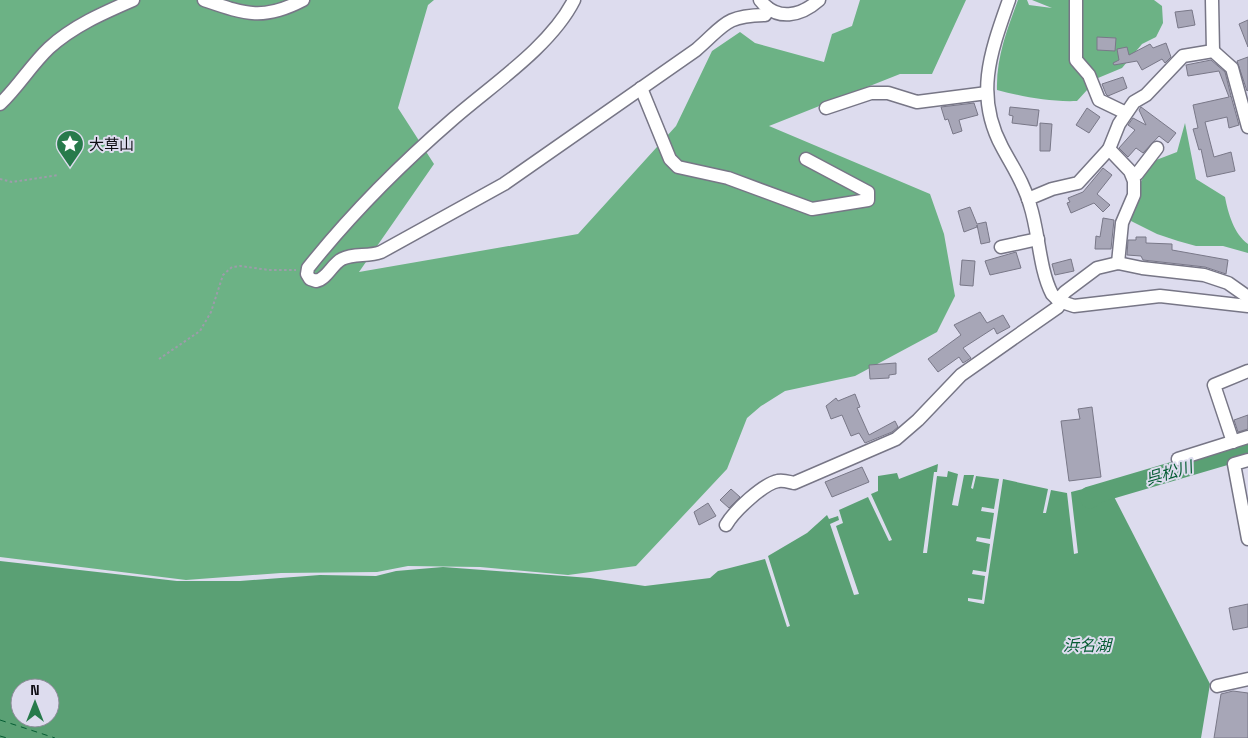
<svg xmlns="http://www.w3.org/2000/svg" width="1248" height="738" font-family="'Space Grotesk','Noto Sans JP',sans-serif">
<rect width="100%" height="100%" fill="#dddcee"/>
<!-- forest -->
<g fill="#6cb285">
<polygon points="0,0 434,0 428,5 398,108 434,164 359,272 578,234 676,126 712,51 740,32 755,43 824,62 832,34 852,26 860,0 966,0 932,74 900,74 769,126 930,194 944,234 955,296 937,332 855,376 785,391 761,406 747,418 727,469 636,566 568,575 480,567 408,566 377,572 281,573 186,580 0,557"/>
<path d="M1018 0H1027L1029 5 1052 8 1032 0H1154L1162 6 1163 23 1156 37 1142 44 1122 68 1098 78 1077 101C1049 102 1024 97 997 90 996 58 1007 30 1018 0Z"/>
<path d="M1185 123 1196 179 1225 197C1228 213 1234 234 1248 244V253L1223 246H1196L1178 241 1157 234 1127 219 1126 211 1151 162 1177 152Z"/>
</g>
<!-- water -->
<path fill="#5aa074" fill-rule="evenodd" d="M938 464 937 472H934L923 553H927L937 476 947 477 948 471 958 474 952 505 958 506 964 475H974L971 488 973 489 976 476 999 479 994 509 982 507 981 511 994 513 990 539 977 537 976 541 990 544 986 572 973 570 972 574 985 576 982 600 968 598V601L984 604 1003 479 1048 489 1043 513H1046L1051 490 1067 493 1074 554 1078 553 1071 492 1107 483 1210 684 1201 738H0V561L177 581H240L320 575 376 576 396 571 443 567 590 578 645 586 710 578 718 571 765 559 787 627 790 626 768 556 807 533 827 515 829 519 838 516 839 520 830 524 854 595 859 594 836 526 843 523 839 510 868 497 889 541 892 540 871 494 878 491V476L897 473 899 479ZM20 688H50V718H20Z"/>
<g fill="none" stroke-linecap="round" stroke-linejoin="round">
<!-- river -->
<polyline stroke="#5aa074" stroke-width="19" points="1090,499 1089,496 1248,449"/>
<!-- ferry -->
<g stroke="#055c33" stroke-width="1" stroke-dasharray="6 5" stroke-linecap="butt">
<polyline points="0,720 55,738"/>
<polyline points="0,736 7,738"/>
</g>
</g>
<!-- building -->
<g fill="#a7a6b7" stroke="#797888">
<polygon points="1192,10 1195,25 1178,28 1175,12"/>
<polygon points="1248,20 1248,47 1239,24"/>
<polygon points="1097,37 1116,38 1115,51 1097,50"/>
<polygon points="1166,43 1171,57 1165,63 1162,59 1142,70 1137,61 1114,65 1113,63 1119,60 1117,49 1127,47 1129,55 1150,44 1153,48"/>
<polygon points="1248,57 1248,90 1247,91 1237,61"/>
<polygon points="1211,60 1225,72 1231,96 1230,97 1231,96 1239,125 1229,128 1227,117 1205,122 1214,157 1231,152 1235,171 1207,177 1201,149 1199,150 1193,129 1198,128 1193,105 1229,97 1219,71 1188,76 1186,65"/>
<polygon points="1123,77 1127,88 1108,96 1106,94 1102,84"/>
<polygon points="974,103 978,115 959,120 962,131 953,134 948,119 945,120 941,107"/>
<polygon points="1010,107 1039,110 1037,126 1012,123 1013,116 1009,115"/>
<polygon points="1141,107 1176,133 1168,143 1159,136 1143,153 1136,148 1128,157 1119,148 1135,130 1128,125 1133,118 1146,125 1139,110"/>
<polygon points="1087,108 1100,117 1089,133 1076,125"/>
<polygon points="1040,123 1052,124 1050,151 1040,151"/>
<polygon points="1103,168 1112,175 1097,194 1110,205 1103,212 1094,203 1071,213 1067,203 1070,202 1068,198 1083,192"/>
<polygon points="970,207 977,224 986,222 990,242 981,244 977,225 977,227 964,232 958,211"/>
<polygon points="1103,218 1114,220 1111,249 1095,249 1096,236 1100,237"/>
<polygon points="1136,237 1146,237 1146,243 1172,244 1172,250 1228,260 1226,274 1205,267 1143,260 1141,256 1127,255 1128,240 1136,240"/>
<polygon points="1016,252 1021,268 990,275 985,261"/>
<polygon points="1071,259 1074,271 1055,275 1052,264"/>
<polygon points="962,260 975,261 973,286 960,285"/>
<polygon points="980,312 987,323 1003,315 1010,327 997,334 994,328 963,348 971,358 963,363 959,357 938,372 928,359 961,335 954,325"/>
<polygon points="896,363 896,374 889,375 889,378 870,379 869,365"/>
<polygon points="855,394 860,407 857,408 869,435 895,421 898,427 892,432 865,443 859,433 851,436 842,415 831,419 826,406 836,398 838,401"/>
<polygon points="1092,407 1101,477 1069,481 1061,421 1080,419 1078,409"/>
<polygon points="1248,415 1248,429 1238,432 1234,420"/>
<polygon points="862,467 869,482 832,497 825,482"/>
<polygon points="731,489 740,497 729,508 720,500"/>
<polygon points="708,503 716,516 699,525 694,512"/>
<polygon points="1248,604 1248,627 1233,630 1229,608"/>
<polygon points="1233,691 1248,693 1248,738 1214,738 1221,694"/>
</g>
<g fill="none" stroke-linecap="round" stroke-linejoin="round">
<defs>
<g id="minor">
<path d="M204 0C245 14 263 21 303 0"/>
<path d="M574 0C551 46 492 85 453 119 401 164 351 214 308 268L307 274 310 279 316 281C327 279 332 264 342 259 354 253 368 257 381 252L504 184 696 50C725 25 724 16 765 15L769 9"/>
<path d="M760 0C777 22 801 16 819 0"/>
<path d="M1009 0C991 51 974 95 1002 147 1012 166 1024 183 1030 205 1039 232 1039 269 1052 294L1059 301 1074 306 1160 296 1248 306"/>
<polyline points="1076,0 1076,60 1089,75 1099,100 1126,113"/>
<polyline points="1212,0 1213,51"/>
<polyline points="641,88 670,159 678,167 728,178 812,209 868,200 868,192 806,159"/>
<path d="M0 104C18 87 31 65 49 48 73 26 103 13 133 0"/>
<polyline points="826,108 871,93 888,93 917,102 987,93"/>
<polyline points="1133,175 1137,174 1157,148"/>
<polyline points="1028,199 1052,189 1078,183 1109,149"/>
<polyline points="1001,247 1038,239"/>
<polyline points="1118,263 1122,223 1134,195 1134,181 1130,171 1109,149 1119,124 1134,102 1146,95 1183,56 1213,51 1232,68 1248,127"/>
<polyline points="1058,300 1065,292 1097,268 1118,263 1142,268 1204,275 1228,283 1248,297"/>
<polyline points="1233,442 1214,385 1248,371"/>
<polyline points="1178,459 1248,437"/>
<polyline points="1248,460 1234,464 1248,539"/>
<path d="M726 525C734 511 763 484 778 481 784 480 789 482 794 483L896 439 918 420 961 375 1058 307 1061 302"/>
<polyline points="1217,686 1248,679"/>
</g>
</defs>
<!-- minor casing -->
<use href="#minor" stroke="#777686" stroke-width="15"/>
<!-- path -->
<g stroke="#9d9caa" stroke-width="2" stroke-dasharray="2.5 2.5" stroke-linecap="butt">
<polyline points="0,179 12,182 59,175"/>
<polyline points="159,359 200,331 211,312 223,275 232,267 240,266 269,270 296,270"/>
</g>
<!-- minor -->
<use href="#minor" stroke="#fff" stroke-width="12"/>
</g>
<!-- icons -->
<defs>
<symbol id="sight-pin" viewBox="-11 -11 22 30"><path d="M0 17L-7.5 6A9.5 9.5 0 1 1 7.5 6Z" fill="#277a4b" stroke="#dddcee"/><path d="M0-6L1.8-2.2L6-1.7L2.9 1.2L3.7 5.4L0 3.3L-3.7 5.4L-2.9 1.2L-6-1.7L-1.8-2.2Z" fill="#fff"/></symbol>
</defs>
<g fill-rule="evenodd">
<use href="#sight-pin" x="54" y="128" width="32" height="43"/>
</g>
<g text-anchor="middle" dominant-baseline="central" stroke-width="4" stroke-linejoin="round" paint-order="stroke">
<!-- poi labels -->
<g font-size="15" fill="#0f0e14" stroke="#dddcee" text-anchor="start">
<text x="89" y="144">大草山</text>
</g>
<!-- water labels -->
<g font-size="16" font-style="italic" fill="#055c33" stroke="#dddcee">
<text transform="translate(1169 473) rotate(-16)">呉松川</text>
<text x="1087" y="645">浜名湖</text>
</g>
</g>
<!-- north arrow -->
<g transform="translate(35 703)"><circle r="24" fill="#dddcee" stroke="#8b8a97"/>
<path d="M0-4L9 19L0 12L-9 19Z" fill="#277a4b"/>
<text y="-8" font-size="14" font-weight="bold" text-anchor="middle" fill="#0f0e14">N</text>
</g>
</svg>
